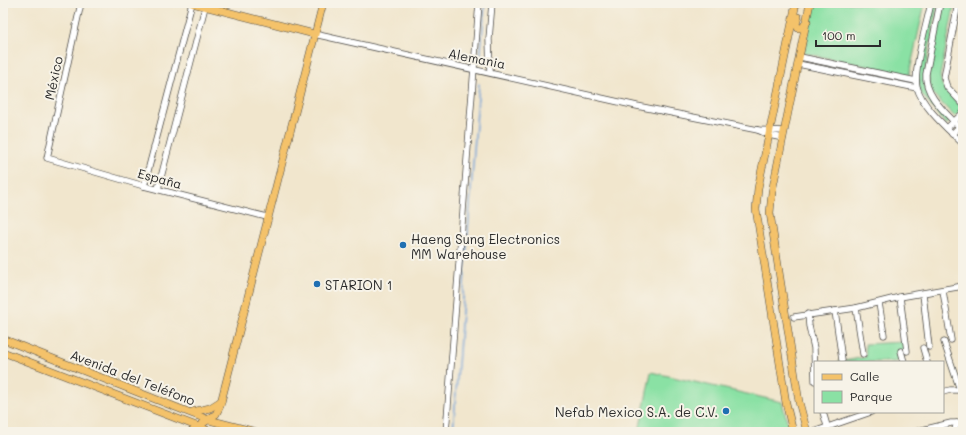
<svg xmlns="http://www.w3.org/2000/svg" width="966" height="435" font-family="Mali,sans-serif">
<rect width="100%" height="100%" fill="#f7f3e8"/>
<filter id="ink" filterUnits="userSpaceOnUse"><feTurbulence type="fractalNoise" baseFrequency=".025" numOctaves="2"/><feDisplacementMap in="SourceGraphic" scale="8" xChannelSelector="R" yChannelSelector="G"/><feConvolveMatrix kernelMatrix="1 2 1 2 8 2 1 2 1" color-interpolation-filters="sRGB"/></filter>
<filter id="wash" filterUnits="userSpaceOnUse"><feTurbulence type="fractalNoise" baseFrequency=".012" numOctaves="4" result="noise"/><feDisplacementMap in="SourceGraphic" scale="16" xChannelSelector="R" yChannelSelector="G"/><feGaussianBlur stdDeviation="0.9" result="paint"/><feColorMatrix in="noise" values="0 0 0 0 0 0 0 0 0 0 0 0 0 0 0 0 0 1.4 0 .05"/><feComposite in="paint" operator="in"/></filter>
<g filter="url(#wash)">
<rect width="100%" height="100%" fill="#f1e6cd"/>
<!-- green -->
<g fill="#8ae1a4" stroke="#5a8668">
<polygon points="814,3 925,3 909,75 804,53"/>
<polygon points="933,3 938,3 923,81 928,95 950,121 946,125 920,92 918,74"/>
<polygon points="943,3 955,3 940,76 942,85 963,109 955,117 932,93 928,76"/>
<polygon points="904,342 906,354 900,354 901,360 895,362 838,362 866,357 865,344"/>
<polygon points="651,372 782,402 790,432 639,432"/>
</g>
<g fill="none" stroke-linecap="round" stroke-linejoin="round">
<!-- stream -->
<g stroke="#6ea1d9" stroke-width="1.5">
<polyline points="480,61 485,3"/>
<polyline points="453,432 479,84"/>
</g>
</g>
</g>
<g filter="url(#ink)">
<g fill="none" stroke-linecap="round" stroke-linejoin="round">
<defs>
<g id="minor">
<polyline points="81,3 47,158 144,186 267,217"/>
<path d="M931 3C927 22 913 70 917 87 922 107 949 130 963 144"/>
<path d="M940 3 926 74C924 97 949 115 963 131"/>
<polyline points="958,3 944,78 947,87 963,104"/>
<polyline points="314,34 637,106 758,130 784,131"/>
<polyline points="800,57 916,81"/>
<polyline points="798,64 917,88"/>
<polyline points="490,72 489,39 492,3"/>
<polyline points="947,128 963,113"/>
<polyline points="758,130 769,135 783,138"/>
<polyline points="952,134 963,123"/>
<polyline points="144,186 192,3"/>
<polyline points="158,189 206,3"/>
<polyline points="943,291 951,340"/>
<polyline points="923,294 929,347"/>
<polyline points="900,297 907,351"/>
<polyline points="879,303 884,335"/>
<polyline points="856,308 863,354"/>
<polyline points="835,311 842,360"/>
<polyline points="808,314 809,326 814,348 815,381"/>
<polyline points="794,317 856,308 900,297 963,286"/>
<polyline points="944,342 960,390"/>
<polyline points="923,348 927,362"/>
<polyline points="901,351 904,362"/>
<polyline points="943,392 950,390 963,390"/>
<polyline points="823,412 827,426"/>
<polyline points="816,431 871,412"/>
<polyline points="446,432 479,3"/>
<polyline points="914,432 951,423 957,423 963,428"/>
<polyline points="954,432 957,423"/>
</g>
<g id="major">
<polyline points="192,3 314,34"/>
<polyline points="798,17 796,24 798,28 802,28 807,22"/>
<polyline points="3,339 188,412 209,420 256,432"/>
<polyline points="3,352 212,432"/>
<polyline points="192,412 210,408 221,401"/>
<polyline points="191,432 216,414 220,406 323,3"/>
<polyline points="793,432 786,403 756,209 758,188 796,3"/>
<polyline points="807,432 799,402 770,213 772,192 810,3"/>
</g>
</defs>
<!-- minor casing -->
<use href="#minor" stroke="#494743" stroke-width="7"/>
<!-- major casing -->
<use href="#major" stroke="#494743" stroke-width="8"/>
<!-- minor -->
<use href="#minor" stroke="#fff" stroke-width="5.5"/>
<!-- major -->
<use href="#major" stroke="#f4c26a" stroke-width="7"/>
</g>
</g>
<!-- markers -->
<g fill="#1f6fb2" stroke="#f7f3e8" stroke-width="1.5">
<circle cx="403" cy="245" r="4"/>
<circle cx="317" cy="284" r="4"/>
<circle cx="726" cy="411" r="4"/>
</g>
<g text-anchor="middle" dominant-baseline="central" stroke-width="4" stroke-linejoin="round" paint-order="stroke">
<!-- street labels -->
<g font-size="13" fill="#2b2b2b" stroke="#f7f3e8">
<text transform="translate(477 58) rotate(11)">Alemania</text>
<text transform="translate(53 78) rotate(-78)">México</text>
<text transform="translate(160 178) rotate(15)">España</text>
<text transform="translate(133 377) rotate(21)">Avenida del Teléfono</text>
</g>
<!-- poi labels -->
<g font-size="13" fill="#2b2b2b" stroke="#f7f3e8" text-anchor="start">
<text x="411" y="238">Haeng Sung Electronics<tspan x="411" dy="15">MM Warehouse</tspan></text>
<text x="325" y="284">STARION 1</text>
<text x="718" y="411" text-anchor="end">Nefab Mexico S.A. de C.V.</text>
</g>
</g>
<!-- margin -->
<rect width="966" height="435" fill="none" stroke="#f7f3e8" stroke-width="16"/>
<!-- legend -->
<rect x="814" y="361" width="130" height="52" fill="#f7f3e8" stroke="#a5a39c"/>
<rect x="822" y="374" width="20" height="6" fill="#f4c26a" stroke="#a5a39c"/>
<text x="850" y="381" font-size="12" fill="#2b2b2b">Calle</text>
<rect x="822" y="391" width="20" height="12" fill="#8ae1a4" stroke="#a5a39c"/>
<text x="850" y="401" font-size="12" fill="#2b2b2b">Parque</text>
<!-- scale -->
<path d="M816 40v6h64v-6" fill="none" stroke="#2b2b2b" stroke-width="2"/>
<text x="822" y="40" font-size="12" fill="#2b2b2b" stroke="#f7f3e8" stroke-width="3" paint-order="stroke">100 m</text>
</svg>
